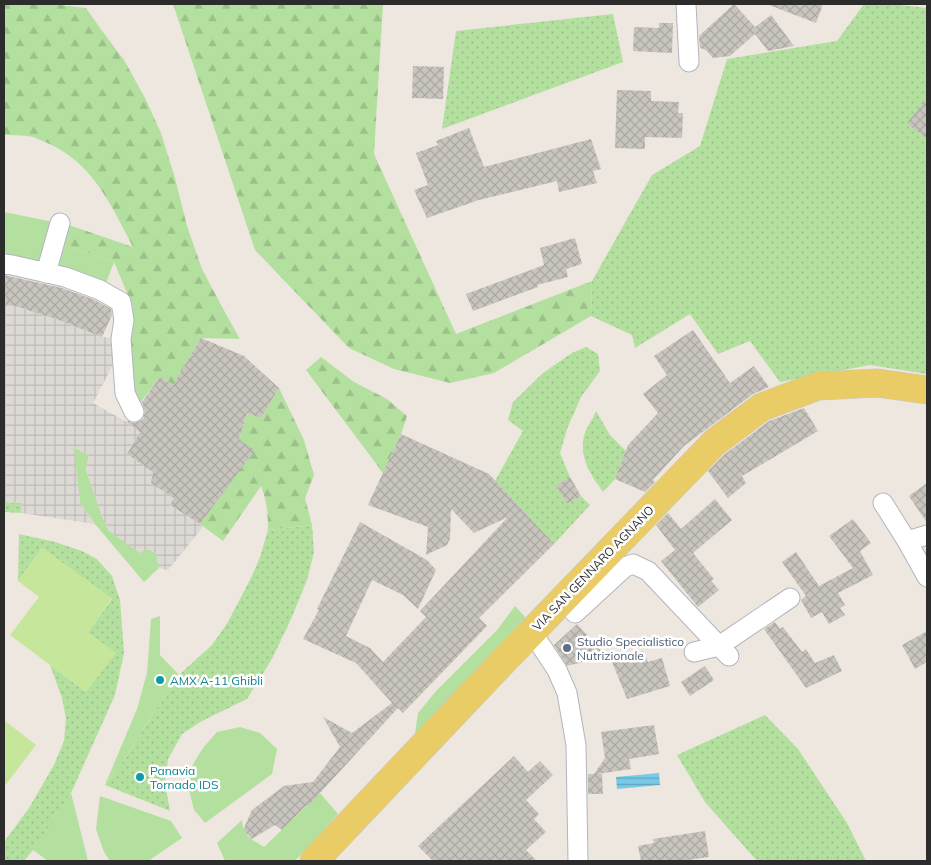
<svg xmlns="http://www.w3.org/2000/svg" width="931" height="865" font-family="Mulish,sans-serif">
<defs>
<pattern id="grass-dots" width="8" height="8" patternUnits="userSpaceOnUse" patternTransform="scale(1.25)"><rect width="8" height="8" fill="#b4e09f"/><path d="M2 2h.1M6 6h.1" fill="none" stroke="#9bc089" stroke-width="1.8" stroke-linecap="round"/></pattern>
<pattern id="forest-firs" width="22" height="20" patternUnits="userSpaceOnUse" patternTransform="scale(1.25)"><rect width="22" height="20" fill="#b4e09f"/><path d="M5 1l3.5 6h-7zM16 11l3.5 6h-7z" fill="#9bc089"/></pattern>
<pattern id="plaza-grid" width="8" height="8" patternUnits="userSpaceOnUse" patternTransform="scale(1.25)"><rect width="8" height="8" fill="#dddad6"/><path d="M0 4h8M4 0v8" fill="none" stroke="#bebbb8"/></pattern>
<pattern id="water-rules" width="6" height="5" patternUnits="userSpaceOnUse" patternTransform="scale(1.25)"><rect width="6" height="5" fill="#78cae9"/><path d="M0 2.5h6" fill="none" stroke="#63a4bd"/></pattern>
<pattern id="building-cross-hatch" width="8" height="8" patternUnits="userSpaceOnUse" patternTransform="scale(1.25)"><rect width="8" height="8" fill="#c8c4be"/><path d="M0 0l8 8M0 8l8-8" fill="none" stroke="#aca9a3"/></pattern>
</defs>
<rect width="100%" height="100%" fill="#ede7df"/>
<!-- grass -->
<g fill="url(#grass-dots)">
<polygon points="864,4 891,4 927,8 927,374 870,365 780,382 750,341 718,354 690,314 635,348 632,335 591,316 592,281 652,175 700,146 727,59 837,41"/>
<polygon points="613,14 623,62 442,129 456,31"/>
<polygon points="586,347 598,354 600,371 581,397 567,429 560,453 570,477 556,485 567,504 581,496 590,505 554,544 495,481 523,431 508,420 513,402 543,373 572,353"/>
<path d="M596 411 610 435 626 451 615 479 603 492C591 475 579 458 584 436 586 428 593 419 596 411Z"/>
<polygon points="4,502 22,503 21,513 4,512"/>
<polygon points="312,525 314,552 307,580 291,619 272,659 247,699 202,721 182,734 168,759 165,784 170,811 105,785 126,757 150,718 179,675 212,645 228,622 252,576 260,557 268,530"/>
<polygon points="19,534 55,542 82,551 97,559 112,576 120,600 124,653 115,695 71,793 38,844 24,861 4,861 4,842 29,808 54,765 64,741 66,718 62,698 50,665 86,692 88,632 112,599 42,548 18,581"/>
<polygon points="765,715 798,749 847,823 866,861 757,861 705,802 677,755"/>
</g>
<!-- forest -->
<g fill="url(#forest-firs)">
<path d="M4 4H52L86 8 103 32 124 60 145 98 161 133 175 178 187 226 202 269 221 305 240 339 201 338 183 368 182 390 160 377 137 407 128 353 133 307 114 262 59 243 66 224 133 247C111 205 92 161 45 142 40 140 33 136 27 136 19 135 11 135 4 135Z"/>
<polygon points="173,4 383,4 374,154 456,334 592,281 591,316 494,373 450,383 394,369 349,348 255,250"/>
<polygon points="321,357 354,382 387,399 407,416 401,434 383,473 306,370"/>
<path d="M279 388 304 440 314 475 305 498 312 525 268 530C268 514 267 501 261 486L223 541 200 524 239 440 247 413 261 418Z"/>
</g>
<!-- park -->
<g fill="#b4e09f">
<polygon points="4,212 53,222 39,261 4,255"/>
<polygon points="59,243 114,262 106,283 51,264"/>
<polygon points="73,447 89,455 86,470 102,516 109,531 156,553 159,568 144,582 95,524 80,503"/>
<polygon points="515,606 528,620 415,734 418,713 437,690 497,630"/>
<polygon points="160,616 160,655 179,675 150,718 126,757 105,785 137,709 147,673 151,619"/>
<polygon points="240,727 260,733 277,749 272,774 205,823 194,810 188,786 193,764 203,748 217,732"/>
<polygon points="71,793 88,861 48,861 33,850"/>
<path d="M320 793 338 814 295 861H225L217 843 242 820C243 836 251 839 264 847Z"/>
<polygon points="100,796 171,821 182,838 148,861 110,861 104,852 96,829"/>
</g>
<!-- pitch -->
<g fill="#c6e79b">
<polygon points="42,548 112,598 88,632 116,653 86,692 10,635 39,597 18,581"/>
<polygon points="4,720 36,745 4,787"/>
</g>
<!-- plaza -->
<polygon fill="url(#plaza-grid)" points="4,305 15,306 59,320 102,337 121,339 114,363 93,403 127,422 140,432 127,454 179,490 170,505 200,524 203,527 168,570 159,568 156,553 146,549 140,553 109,531 102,516 86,470 89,455 74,447 80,503 95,524 21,513 22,503 4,502"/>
<!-- water -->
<polygon fill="url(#water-rules)" points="659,773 660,785 617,789 616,777"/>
<!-- building -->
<g fill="url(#building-cross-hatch)">
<polygon points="734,4 755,27 771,15 794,46 768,51 755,34 730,56 713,58 706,50 700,48 699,36"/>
<polygon points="769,4 823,4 816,23 769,5"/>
<polygon points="659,23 673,23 672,53 633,51 634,27 659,28"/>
<polygon points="413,66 444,67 443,99 412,98"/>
<polygon points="617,90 651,91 651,101 679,102 678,113 683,113 682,138 645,137 645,149 615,148"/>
<polygon points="927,98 927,139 907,123"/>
<polygon points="469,128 484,167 591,139 601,169 593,171 597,183 559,192 557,181 479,200 427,218 414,190 428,185 416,153 438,145 436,141"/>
<polygon points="575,238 582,264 566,269 568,277 537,285 538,287 473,311 466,294 544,265 540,248"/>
<polygon points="4,275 62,288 95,300 111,309 112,315 102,337 59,320 15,306 4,305"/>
<polygon points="693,330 730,383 754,366 769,387 753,394 684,446 653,480 655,482 645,492 615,479 628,445 658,413 643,394 667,375 654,356"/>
<polygon points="201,338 244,356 279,388 261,418 247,413 239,440 255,450 200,524 170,505 174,498 151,483 153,472 127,454 140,432 127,422 128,421 133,423 138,422 143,419 145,412 142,402 160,377 173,385"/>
<polygon points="804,408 818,431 742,476 746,483 728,498 708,471 725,454 769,421"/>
<polygon points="401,434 489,474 554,544 479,618 487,626 403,713 398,708 308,806 307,805 282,830 275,825 252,839 243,830 252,810 284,786 313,782 340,747 323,717 352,733 392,703 356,663 303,639 319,610 317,609 360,522 427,560 436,570 418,609 403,595 372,580 346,636 370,648 383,662 426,617 420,611 508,517 474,533 451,509 450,539 447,545 426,555 428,527 368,505"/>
<polygon points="570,477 581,496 567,504 556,485"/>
<polygon points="927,483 927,523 909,496"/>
<polygon points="715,499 732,520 693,553 714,579 711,581 719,590 698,607 661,561 675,550 656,525 668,513 681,529"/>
<polygon points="853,519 871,543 860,551 873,575 838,593 845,605 840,608 845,615 829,624 822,612 811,618 801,600 806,596 782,562 796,552 819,586 853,568 829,536"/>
<polygon points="775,622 780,629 783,627 802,652 806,649 815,663 834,655 842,671 806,688 764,629"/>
<polygon points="577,624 606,656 567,666 554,645"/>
<polygon points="927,631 927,662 915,669 902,645"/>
<polygon points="643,651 648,662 662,658 670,686 627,699 612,662"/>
<polygon points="705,666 714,680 690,696 681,682"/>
<polygon points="654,725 659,754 629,759 631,769 597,774 602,774 603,794 588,794 588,774 594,774 605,758 601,732"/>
<polygon points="514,756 528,772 540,761 553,775 526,800 539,814 534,819 546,832 526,850 537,861 433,861 418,846"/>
<polygon points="705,831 709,857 681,861 641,861 638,846 654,843 653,839"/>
</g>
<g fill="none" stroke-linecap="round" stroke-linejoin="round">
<defs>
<g id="street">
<polyline points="686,4 689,62"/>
<polyline points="4,264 12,265 65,277 100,290 121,302 124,320 121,339 125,393 134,412"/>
<polyline points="46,273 60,223"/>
<polyline points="883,503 907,541"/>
<polyline points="927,535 907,541 927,577"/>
<polyline points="563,600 575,613 625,567 633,564 648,571 719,646 790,598"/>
<polyline points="532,632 557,670 567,693 576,745 578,861"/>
<polyline points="694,652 719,646 729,656"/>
</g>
<polyline id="primary" points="314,861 494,671 715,442 762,407 818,386 877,383 927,390"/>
</defs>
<!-- street casing -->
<use href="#street" stroke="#b2b5be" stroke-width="21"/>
<!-- primary casing -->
<use href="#primary" stroke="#c8c8c8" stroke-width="29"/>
<!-- street -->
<use href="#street" stroke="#fff" stroke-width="19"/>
<!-- primary -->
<use href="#primary" stroke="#eacc67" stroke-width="28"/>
</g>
<!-- markers -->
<circle fill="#5c6f8a" stroke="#fff" stroke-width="2" cx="567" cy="648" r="5"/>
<g fill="#0f9aa8" stroke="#fff" stroke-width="2">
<circle cx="160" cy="680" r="5"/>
<circle cx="140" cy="777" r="5"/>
</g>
<g text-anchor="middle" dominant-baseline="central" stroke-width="5" stroke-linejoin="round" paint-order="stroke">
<!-- street labels -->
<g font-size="12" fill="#2c2c2c" stroke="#fff">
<text transform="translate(593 568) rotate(-46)">VIA SAN GENNARO AGNANO</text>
</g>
<!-- service labels -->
<g font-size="12" fill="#4e5e75" stroke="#fff" text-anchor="start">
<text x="577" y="641">Studio Specialistico<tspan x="577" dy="14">Nutrizionale</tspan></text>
</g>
<!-- culture labels -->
<g font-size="12" fill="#0d838f" stroke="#fff" text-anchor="start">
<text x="170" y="680">AMX A-11 Ghibli</text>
<text x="150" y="770">Panavia<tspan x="150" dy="14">Tornado IDS</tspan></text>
</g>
</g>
<!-- border -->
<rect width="931" height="865" fill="none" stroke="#2c2c2c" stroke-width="10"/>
</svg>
